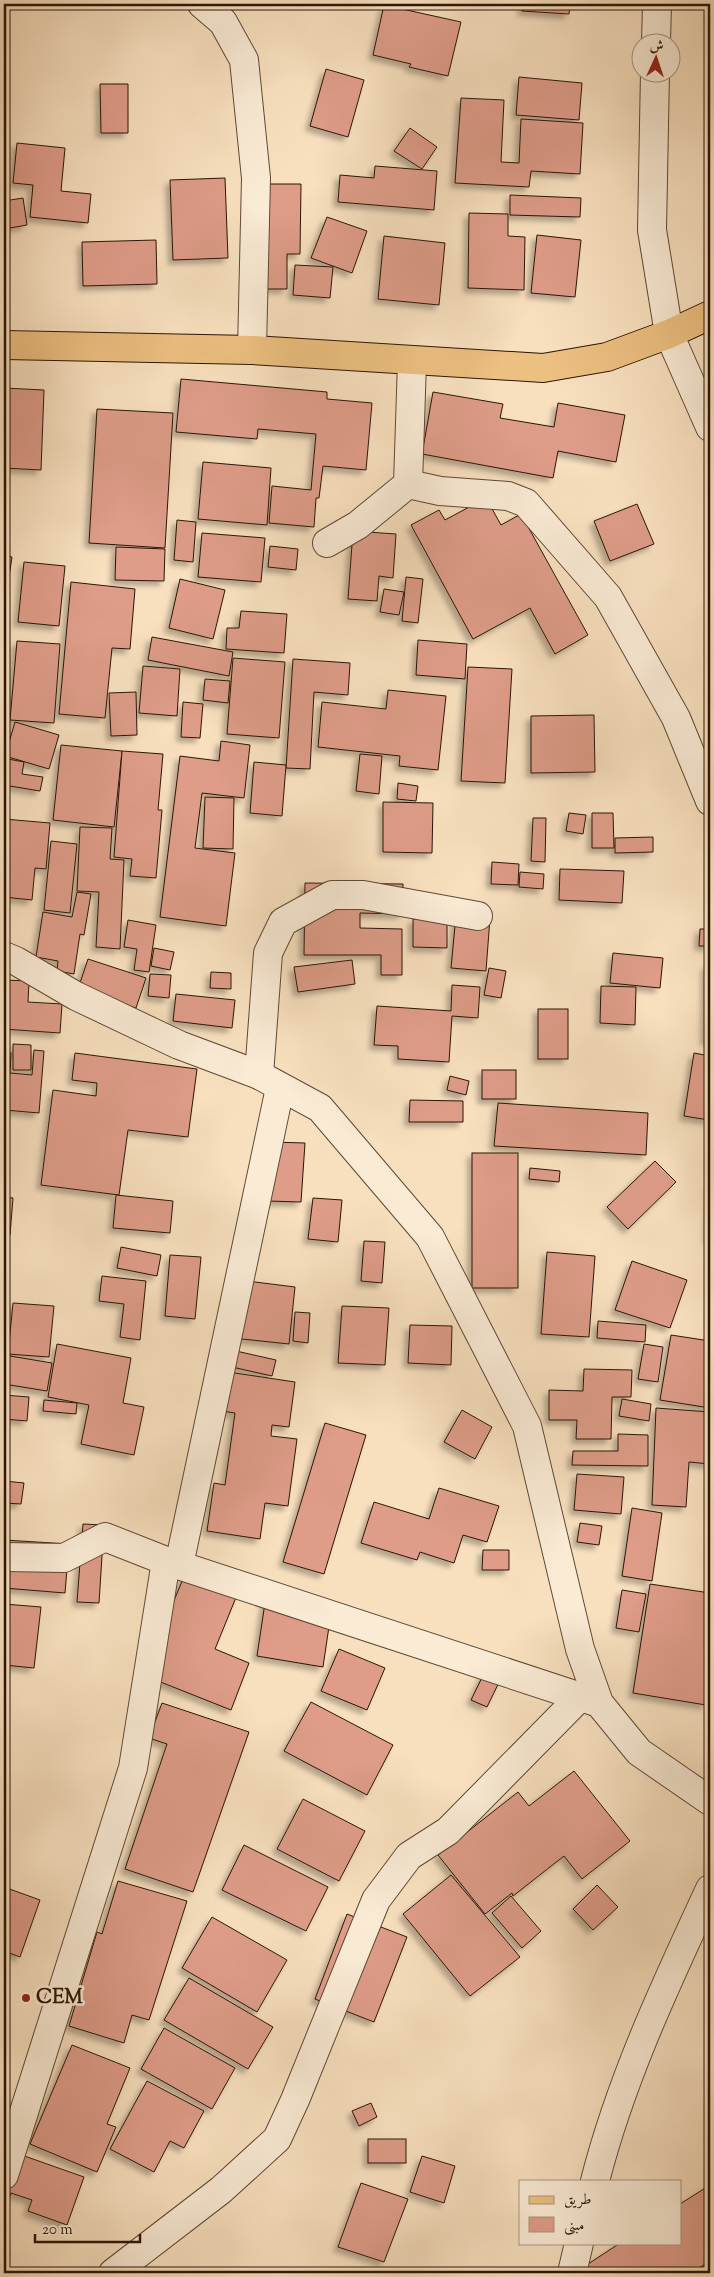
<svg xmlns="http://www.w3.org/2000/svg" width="714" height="2277" font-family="'Sorts Mill Goudy',Amiri,serif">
<defs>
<filter id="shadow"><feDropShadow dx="-4.5" dy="4.5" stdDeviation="2.5" flood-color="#0004"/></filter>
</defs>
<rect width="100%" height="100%" fill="#f8e0bf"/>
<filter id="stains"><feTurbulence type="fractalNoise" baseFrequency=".004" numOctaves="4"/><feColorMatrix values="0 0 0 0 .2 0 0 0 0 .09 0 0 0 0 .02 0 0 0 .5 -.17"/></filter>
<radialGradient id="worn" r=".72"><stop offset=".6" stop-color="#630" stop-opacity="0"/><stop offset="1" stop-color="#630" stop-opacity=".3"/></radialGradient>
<!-- building -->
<g fill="#de9c89" stroke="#2b1505" filter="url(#shadow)">
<polygon points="523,4 570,4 569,14 522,11"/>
<polygon points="384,5 461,22 448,76 409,67 411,64 373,55"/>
<polygon points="326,69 364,80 348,137 310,126"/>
<polygon points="519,77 582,83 579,120 516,115"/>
<polygon points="100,84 128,84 128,133 101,133"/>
<polygon points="461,98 504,100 501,162 519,163 521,119 583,123 580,174 531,171 529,187 455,183"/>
<polygon points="410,128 437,147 422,169 394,151"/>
<polygon points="17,143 65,148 61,191 91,194 88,223 30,217 33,185 13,183"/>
<polygon points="375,166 437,171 434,210 338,202 340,175 374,178"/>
<polygon points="225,178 228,258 173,260 170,180"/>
<polygon points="251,184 301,184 300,254 287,254 287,289 249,289"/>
<polygon points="510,195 581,198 580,217 510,215"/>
<polygon points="23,198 27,225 4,229 4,201"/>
<polygon points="469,213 508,214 508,236 525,237 524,290 468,288"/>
<polygon points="327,217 367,231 352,273 311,258"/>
<polygon points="537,235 581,240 575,297 531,293"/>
<polygon points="384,236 445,243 439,305 378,299"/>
<polygon points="156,240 157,284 83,286 82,242"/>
<polygon points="295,265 333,267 330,298 293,295"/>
<polygon points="181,379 327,392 327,399 372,403 366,470 323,466 319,498 316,498 314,527 269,523 272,486 311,490 316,434 258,429 257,439 176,432"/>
<polygon points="4,388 44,390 41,470 4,468"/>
<polygon points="433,392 503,404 500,418 554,427 558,403 625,415 616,462 558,451 553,478 422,454"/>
<polygon points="97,409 173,413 165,548 89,543"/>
<polygon points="203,462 271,468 267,525 198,519"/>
<polygon points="486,498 501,525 521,514 588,635 555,654 530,608 473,639 411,525 439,510 445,520"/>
<polygon points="637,504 654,544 610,561 594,521"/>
<polygon points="177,520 196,522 193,562 174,560"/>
<polygon points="353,531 396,534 393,578 379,576 377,601 348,599"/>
<polygon points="202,533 265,538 261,582 198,577"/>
<polygon points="270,546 298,549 296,570 268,567"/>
<polygon points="116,547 165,549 164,581 115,580"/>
<polygon points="4,555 12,557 4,610"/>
<polygon points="24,562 65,566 59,626 18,622"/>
<polygon points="406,577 423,579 418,623 402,621"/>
<polygon points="180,579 225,590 213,639 169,628"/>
<polygon points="71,582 135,589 130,649 112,648 105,718 59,714"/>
<polygon points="384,589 404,592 399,615 380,612"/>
<polygon points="241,611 287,614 284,653 226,649 227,628 239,628"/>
<polygon points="152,637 233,652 229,676 148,660"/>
<polygon points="418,640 467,644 465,679 416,675"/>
<polygon points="17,641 60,644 54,723 10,720"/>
<polygon points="233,658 285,662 279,738 227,734"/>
<polygon points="293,659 350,663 348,695 314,692 310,769 286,768"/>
<polygon points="143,666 180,669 177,716 139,713"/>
<polygon points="468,667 512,669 505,783 461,781"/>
<polygon points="205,679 230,681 228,703 203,700"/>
<polygon points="388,690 446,696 438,770 399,766 400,756 318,747 322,702 386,709"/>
<polygon points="136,692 137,735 111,736 109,693"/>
<polygon points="183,702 203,704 200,738 181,737"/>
<polygon points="594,715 595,772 531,773 531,716"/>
<polygon points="15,722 59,735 49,769 5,756"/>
<polygon points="221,741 250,745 244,798 202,793 195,848 235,853 226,926 160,917 180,756 219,761"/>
<polygon points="61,745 122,751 114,827 53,820"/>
<polygon points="122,751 163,754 158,810 162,810 156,878 130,876 132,859 114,857"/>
<polygon points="360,754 382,756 379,794 356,791"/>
<polygon points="8,759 24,762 22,774 43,777 40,791 4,785 4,772 6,772"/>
<polygon points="254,762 286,765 282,816 250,813"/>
<polygon points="398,783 418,786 416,801 397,799"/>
<polygon points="205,797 234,798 233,849 203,848"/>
<polygon points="383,802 433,803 432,853 383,852"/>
<polygon points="569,813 586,815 583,834 566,831"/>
<polygon points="592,813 613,813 614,848 592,848"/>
<polygon points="533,818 546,818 545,862 531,861"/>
<polygon points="4,819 50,823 46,869 35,868 32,900 4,897"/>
<polygon points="80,827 112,828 110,859 124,860 120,949 96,947 99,892 77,891"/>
<polygon points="653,837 653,852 615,853 615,838"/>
<polygon points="51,841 77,844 70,913 44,910"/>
<polygon points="492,862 519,864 518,885 491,884"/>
<polygon points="560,869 624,871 622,903 559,900"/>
<polygon points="520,872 544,874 543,889 519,887"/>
<polygon points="305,883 403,884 403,914 360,913 360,928 402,929 402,975 381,975 381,955 304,955"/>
<polygon points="77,892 91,894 84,935 80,934 74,974 57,971 58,961 36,957 43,912 72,917"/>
<polygon points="456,915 490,918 486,971 451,968"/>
<polygon points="413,919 447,919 447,948 413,947"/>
<polygon points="128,920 156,925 149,972 134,970 137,949 124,947"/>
<polygon points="700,929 710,929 710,946 699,946"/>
<polygon points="154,948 174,952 170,970 151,966"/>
<polygon points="613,953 663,958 660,988 610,983"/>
<polygon points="88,959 146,978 136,1008 78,989"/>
<polygon points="352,960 355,984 298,992 294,967"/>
<polygon points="706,965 710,965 710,1041 705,1041"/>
<polygon points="489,968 506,971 501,998 484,995"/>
<polygon points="211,972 231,973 231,989 210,988"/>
<polygon points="150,974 171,975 169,998 148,996"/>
<polygon points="4,980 29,981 28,1002 62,1004 60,1033 4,1029"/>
<polygon points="452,985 480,987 478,1018 452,1016 449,1062 398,1059 398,1046 374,1045 377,1006 451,1011"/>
<polygon points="601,986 636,987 635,1025 600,1023"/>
<polygon points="176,994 235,1000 232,1028 173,1021"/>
<rect x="538" y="1009" width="30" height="50"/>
<polygon points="13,1044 31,1045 31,1070 13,1070"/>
<polygon points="34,1050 44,1051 39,1113 5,1110 4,1127 4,1052 11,1053 10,1073 32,1075"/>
<polygon points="75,1053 197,1069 188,1137 128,1130 119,1195 41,1185 53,1090 96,1096 97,1083 72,1080"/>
<polygon points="694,1053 710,1056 709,1120 684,1116"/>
<rect x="482" y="1070" width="34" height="29"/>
<polygon points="450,1076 469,1081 466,1095 447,1090"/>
<polygon points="410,1100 463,1101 463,1122 409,1122"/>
<polygon points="498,1103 648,1113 646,1155 494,1146"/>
<polygon points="270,1142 305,1143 301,1202 267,1201"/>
<rect x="472" y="1153" width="46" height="135"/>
<polygon points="655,1161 676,1182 628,1229 607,1207"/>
<polygon points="530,1168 560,1171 559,1182 529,1179"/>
<polygon points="710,1185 710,1240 708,1239"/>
<polygon points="116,1195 173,1201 170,1233 113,1228"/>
<polygon points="4,1197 13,1198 10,1235 4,1234"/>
<polygon points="313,1198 342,1200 338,1242 308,1239"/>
<polygon points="364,1241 385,1242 382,1283 361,1281"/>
<polygon points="121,1247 161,1255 157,1276 117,1268"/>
<polygon points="547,1252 595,1256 589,1337 541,1334"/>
<polygon points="170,1255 201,1257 195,1319 165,1316"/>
<polygon points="632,1261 687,1280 670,1328 615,1310"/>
<polygon points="102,1276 146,1281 140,1340 120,1337 124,1304 99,1301"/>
<polygon points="239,1280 295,1287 289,1344 233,1338"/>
<polygon points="13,1303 54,1306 49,1357 8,1354"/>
<polygon points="342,1306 389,1308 385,1365 338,1363"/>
<polygon points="295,1312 310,1313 308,1343 293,1341"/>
<polygon points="598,1321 646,1325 645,1342 597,1338"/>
<polygon points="410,1325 452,1326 451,1365 408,1363"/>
<polygon points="671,1335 710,1341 710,1408 660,1400"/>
<polygon points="57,1344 131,1358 123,1403 144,1407 134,1455 81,1444 89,1405 48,1397"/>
<polygon points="644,1344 663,1347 658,1382 638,1379"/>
<polygon points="236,1351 276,1360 272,1376 232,1367"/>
<polygon points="4,1355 52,1363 47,1391 4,1384"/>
<polygon points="584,1369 632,1370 631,1397 612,1397 611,1439 576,1439 577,1420 549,1420 549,1390 583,1391"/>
<polygon points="228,1372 295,1382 289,1427 272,1425 271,1436 297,1439 288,1506 265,1503 260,1539 207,1531 214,1483 225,1485 235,1413 222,1411"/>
<polygon points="4,1395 29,1397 27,1421 4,1419"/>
<polygon points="622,1399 651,1404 649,1421 619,1416"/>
<polygon points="44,1400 77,1403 76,1414 43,1411"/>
<polygon points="656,1408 710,1412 710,1464 689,1462 686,1507 652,1505"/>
<polygon points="462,1410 492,1427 475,1459 444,1442"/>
<polygon points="325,1423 366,1435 324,1574 283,1562"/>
<polygon points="618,1434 648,1435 648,1466 572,1465 573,1451 618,1451"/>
<polygon points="577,1474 624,1477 621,1514 574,1510"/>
<polygon points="4,1481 24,1483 21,1504 4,1503"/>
<polygon points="439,1488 499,1506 487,1542 463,1535 454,1563 420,1552 417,1560 361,1543 374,1502 429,1519"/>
<polygon points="632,1508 662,1513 652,1581 622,1576"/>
<polygon points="580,1523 602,1526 599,1545 577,1542"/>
<polygon points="83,1524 104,1525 99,1603 77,1602"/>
<polygon points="4,1540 69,1544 65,1593 4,1588"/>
<polygon points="483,1550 509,1550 509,1570 482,1570"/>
<polygon points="185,1574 237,1595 215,1649 249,1663 231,1710 143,1675"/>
<polygon points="650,1584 710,1593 710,1678 706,1705 633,1693"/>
<polygon points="622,1590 646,1594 639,1632 616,1628"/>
<polygon points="266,1596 332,1606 323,1667 257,1656"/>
<polygon points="4,1604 41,1607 34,1668 4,1665"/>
<polygon points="339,1649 385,1668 367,1710 321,1691"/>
<polygon points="490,1661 506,1668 487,1707 471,1700"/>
<polygon points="311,1702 393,1745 367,1795 284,1751"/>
<polygon points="162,1703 249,1732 193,1892 125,1869 167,1744 149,1738"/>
<polygon points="574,1771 630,1841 582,1879 564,1856 513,1896 512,1893 485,1914 438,1855 518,1792 529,1806"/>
<polygon points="303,1799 365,1831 339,1881 277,1849"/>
<polygon points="244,1845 328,1887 306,1931 222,1890"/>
<polygon points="451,1875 520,1957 470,1996 403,1914"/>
<polygon points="118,1881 187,1901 149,2020 132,2015 124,2043 69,2026 97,1932 102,1934"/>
<polygon points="597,1885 618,1907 593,1930 573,1909"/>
<polygon points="4,1887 40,1900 20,1957 4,1951"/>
<polygon points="511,1896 541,1931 522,1948 492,1913"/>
<polygon points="347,1914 407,1937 374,2022 315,1999"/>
<polygon points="212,1917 287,1960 257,2012 182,1968"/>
<polygon points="189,1978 273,2027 248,2069 164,2020"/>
<polygon points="164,2028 235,2068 212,2109 141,2069"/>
<polygon points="72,2045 130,2068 107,2124 116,2127 97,2172 30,2144"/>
<polygon points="147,2081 204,2111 184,2148 170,2141 154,2172 110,2149"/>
<polygon points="371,2103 377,2117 359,2126 352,2111"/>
<rect x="368" y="2139" width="38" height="24"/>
<polygon points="16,2153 84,2177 67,2225 28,2211 32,2200 11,2193 4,2211 4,2187"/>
<polygon points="422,2156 455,2166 444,2203 410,2192"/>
<polygon points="361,2183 408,2199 384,2262 338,2247"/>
<polygon points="710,2185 710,2261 691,2273 585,2273 582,2268 620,2243 680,2243 680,2204"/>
<polygon points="4,2251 10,2253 4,2272"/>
</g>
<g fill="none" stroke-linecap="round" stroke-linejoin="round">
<defs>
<g id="minor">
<polyline points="202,4 223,22 244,60 256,178 252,350"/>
<polyline points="656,42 657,4"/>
<polyline points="655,72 652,230 669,334 710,427"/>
<polyline points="408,484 440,491 508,496 526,503 608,597 676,718 710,801"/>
<polyline points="327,543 358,525 408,484 412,361"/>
<polyline points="4,956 16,961 76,996 179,1045 259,1075 320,1108 430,1237 527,1426 580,1649 599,1703 639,1752 710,1801"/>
<polyline points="259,1075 268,953 283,922 332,895 363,895 478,916"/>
<polyline points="4,1557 64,1558 105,1537 166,1561 596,1702"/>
<polyline points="179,1565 280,1088"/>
<polyline points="4,2175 133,1768 166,1561"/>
<path d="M595 2181C621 2079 666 1984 710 1889"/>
<polyline points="113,2273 221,2190 277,2139 295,2100 376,1900 409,1856 448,1831 580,1697"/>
<polyline points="572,2273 579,2243"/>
</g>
<polyline id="major" points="4,345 252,350 543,368 607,357 669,334 710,315"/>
</defs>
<!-- minor casing -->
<use href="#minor" stroke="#5e4834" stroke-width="30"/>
<!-- major casing -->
<use href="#major" stroke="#2b1505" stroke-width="30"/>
<!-- minor -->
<use href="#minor" stroke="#faebd5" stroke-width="28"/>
<!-- major -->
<use href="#major" stroke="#ecc080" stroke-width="28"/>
</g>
<!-- markers -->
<circle fill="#8f2418" stroke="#faebd5" stroke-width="2" cx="26" cy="1998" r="5"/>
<g text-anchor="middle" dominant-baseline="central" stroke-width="5" stroke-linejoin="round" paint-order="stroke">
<!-- poi labels -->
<g font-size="20" font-weight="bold" fill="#2b1505" stroke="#faebd5" text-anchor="start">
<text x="36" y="1998">CEM</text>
</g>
</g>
<!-- margin -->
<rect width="714" height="2277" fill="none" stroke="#f8e0bf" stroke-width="20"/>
<rect x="5" y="5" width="704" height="2267" fill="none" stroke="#2b1505" stroke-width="2.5"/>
<rect x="10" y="10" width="694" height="2257" fill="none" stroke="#2b1505"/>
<!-- legend -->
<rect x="519" y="2180" width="162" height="65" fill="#faebd5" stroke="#a79582"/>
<rect x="529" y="2196" width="25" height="8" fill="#ecc080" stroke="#a79582"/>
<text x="564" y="2204" font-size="15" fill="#2b1505">طريق</text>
<rect x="529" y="2217" width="25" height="15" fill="#de9c89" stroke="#a79582"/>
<text x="564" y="2230" font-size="15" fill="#2b1505">مبنى</text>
<!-- north arrow -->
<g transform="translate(656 58) rotate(3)"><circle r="24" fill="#faebd5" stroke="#a79582"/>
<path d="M0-4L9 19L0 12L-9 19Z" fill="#8f2418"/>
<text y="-8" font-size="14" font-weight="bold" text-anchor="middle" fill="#2b1505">ش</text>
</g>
<!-- scale -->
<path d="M35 2234v8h105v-8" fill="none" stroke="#2b1505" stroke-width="2.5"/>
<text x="42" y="2234" font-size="15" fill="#2b1505" stroke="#faebd5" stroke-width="4" paint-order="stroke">20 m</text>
<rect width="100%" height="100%" filter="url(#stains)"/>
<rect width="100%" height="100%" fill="url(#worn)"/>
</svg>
